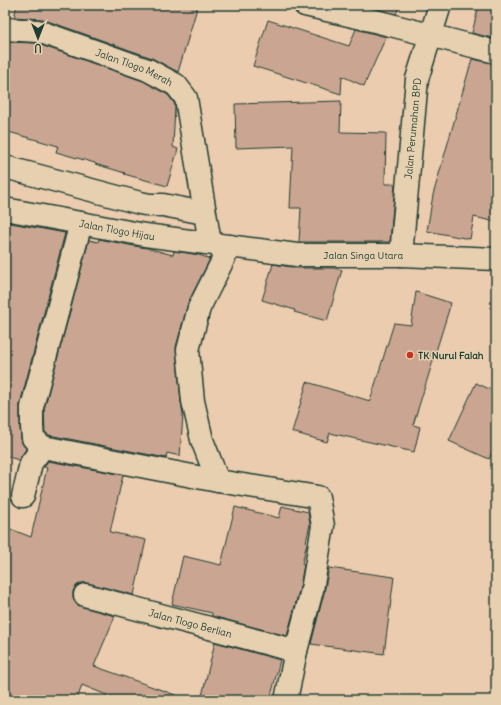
<svg xmlns="http://www.w3.org/2000/svg" width="501" height="705" font-family="Delius,sans-serif">
<rect width="100%" height="100%" fill="#ecccae"/>
<filter id="ink" filterUnits="userSpaceOnUse"><feTurbulence type="fractalNoise" baseFrequency=".025" numOctaves="2"/><feDisplacementMap in="SourceGraphic" scale="8" xChannelSelector="R" yChannelSelector="G"/><feConvolveMatrix kernelMatrix="1 2 1 2 8 2 1 2 1" color-interpolation-filters="sRGB"/></filter>
<g filter="url(#ink)">
<!-- building -->
<g fill="#caa692" stroke="#1f3d34">
<polygon points="17,5 198,5 178,72 152,58 42,19 14,17"/>
<polygon points="367,5 400,5 396,14 366,6"/>
<polygon points="479,5 496,5 496,39 472,33"/>
<polygon points="268,20 349,46 356,29 386,37 364,86 342,76 341,94 253,66"/>
<polygon points="7,42 35,43 143,81 168,95 174,103 175,106 173,147 178,149 167,186 124,174 125,173 95,164 95,163 56,152 58,146 5,131 5,48"/>
<polygon points="472,59 496,64 496,222 474,217 470,239 427,231 433,195"/>
<polygon points="341,101 340,132 386,133 385,184 395,184 390,242 299,242 301,208 290,208 293,146 236,148 235,104"/>
<polygon points="5,222 65,233 20,404 20,427 21,439 26,449 19,460 5,456"/>
<polygon points="99,239 134,246 147,248 173,255 174,251 199,255 210,259 188,303 176,347 181,402 183,415 180,456 167,453 166,458 49,435 45,432 44,409 89,240 98,242"/>
<polygon points="273,264 297,268 334,268 342,270 327,321 294,312 295,310 262,300"/>
<polygon points="416,292 451,303 413,425 420,427 414,452 330,433 327,442 292,432 307,382 370,401 394,323 411,325"/>
<polygon points="476,383 496,392 496,443 489,459 449,441"/>
<polygon points="48,461 123,475 110,532 146,540 134,595 88,583 81,583 76,586 73,591 73,599 76,604 82,607 115,616 94,666 181,697 180,700 119,700 82,685 77,700 5,700 5,527 31,537 47,468 44,467"/>
<polygon points="282,506 308,512 310,524 306,542 307,543 302,564 304,564 300,587 287,636 212,616 212,613 172,604 183,556 221,565 235,507 279,518"/>
<polygon points="329,568 394,577 384,654 311,644 324,593"/>
<polygon points="215,642 280,660 270,700 201,700"/>
</g>
<g fill="none" stroke-linecap="round" stroke-linejoin="round">
<defs>
<g id="minor">
<polyline points="305,5 375,21 496,52"/>
<path id="s1" d="M5 29 38 31 148 70 176 85 186 98 210 243"/>
<polyline points="5,167 140,203 150,205 163,205 204,213"/>
<path id="s2" d="M5 209 145 235 297 255H401L496 259"/>
<polyline points="81,223 32,407 32,427 33,438 43,447 218,481 318,497 323,526 312,590 296,651 286,700"/>
<path id="s3" d="M401 255 417 79 440 5"/>
<polyline points="218,481 202,440 193,401 188,350 199,308 230,246"/>
<polyline points="23,496 31,463 43,447"/>
<path id="s4" d="M85 595 296 651"/>
</g>
</defs>
<!-- minor casing -->
<use href="#minor" stroke="#1f3d34" stroke-width="25"/>
<!-- minor -->
<use href="#minor" stroke="#e6d0af" stroke-width="22"/>
</g>
</g>
<!-- markers -->
<circle fill="#c8321e" stroke="#e6d0af" stroke-width="1.5" cx="410" cy="355" r="4"/>
<g text-anchor="middle" dominant-baseline="central" stroke-width="3" stroke-linejoin="round" paint-order="stroke">
<!-- street labels -->
<g font-size="10" fill="#1f3d34" stroke="#e6d0af">
<text stroke="none"><textPath href="#s1" startOffset="136">Jalan Tlogo Merah</textPath></text>
<text stroke="none"><textPath href="#s3" startOffset="127">Jalan Perumahan BPD</textPath></text>
<text stroke="none"><textPath href="#s2" startOffset="114">Jalan Tlogo Hijau</textPath></text>
<text stroke="none"><textPath href="#s2" startOffset="362">Jalan Singa Utara</textPath></text>
<text stroke="none"><textPath href="#s4" startOffset="109">Jalan Tlogo Berlian</textPath></text>
</g>
<!-- poi labels -->
<g font-size="10" font-weight="bold" fill="#1f3d34" stroke="#e6d0af" text-anchor="start">
<text x="418" y="355">TK Nurul Falah</text>
</g>
</g>
<!-- margin -->
<rect width="501" height="705" fill="none" stroke="#e6d0af" stroke-width="20"/>
<rect x="10" y="10" width="481" height="685" fill="none" stroke="#1f3d34" stroke-width="1.5" filter="url(#ink)"/>
<!-- north arrow -->
<g transform="translate(38 38) rotate(180)" stroke="#e6d0af" stroke-width="3" paint-order="stroke">
<path d="M0-3L7 15L0 10L-7 15Z" fill="#1f3d34"/>
<text y="-6" font-size="11" font-weight="bold" text-anchor="middle" fill="#1f3d34">U</text>
</g>
</svg>
